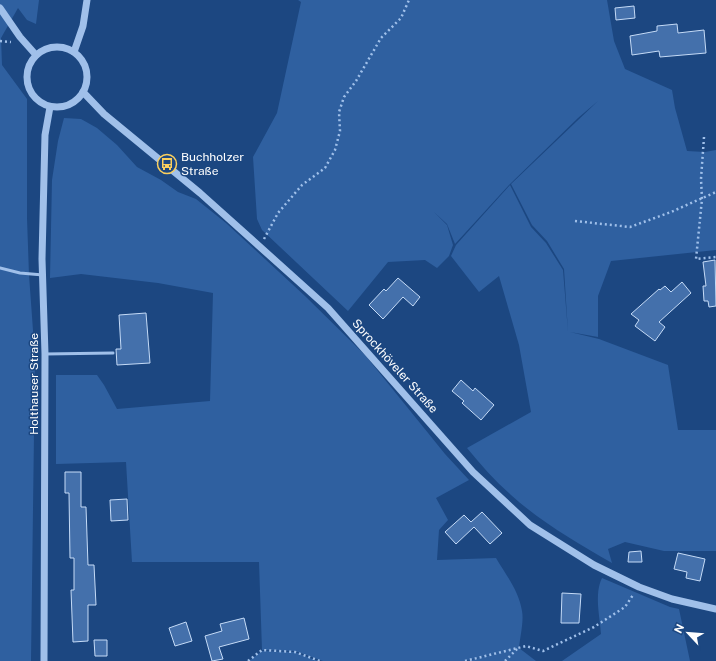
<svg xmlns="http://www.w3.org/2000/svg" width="716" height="661" font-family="'Public Sans',sans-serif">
<rect width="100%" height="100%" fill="#1c4781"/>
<!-- green -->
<g fill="#2f60a0">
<polygon points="0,0 39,0 36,24 27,20 18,8 1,38 2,65 27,99 27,218 29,275 35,358 31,661 0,661"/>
<path d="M298 0H607L614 41 625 69 672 90 675 108 687 151 705 152 716 150V250L611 261 598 296V337L570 332 599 339 668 365 678 430H716V551H664L625 542 608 549 612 563C577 543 541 522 511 495 495 481 481 465 467 448L531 412 519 345 499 276 479 292 451 256 456 245 510 185 531 227 546 243 563 270 568 332 564 269 547 241 532 225 511 184 598 101 578 118 509 185 455 244 447 224 434 212 447 225 453 245 449 256 437 268 425 260 388 262 348 311 262 230 257 219 253 157 277 113 301 2Z"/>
<path d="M64 118 81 119 97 128 117 145 137 167 161 180 178 192 196 199 226 223 305 296 365 355 445 454 469 480 436 498 448 520 439 530 437 560 496 558C506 575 519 591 522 611 524 621 520 637 519 648L536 661H467L503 652 464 661H323L295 651 262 650 259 562H132L126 462 56 464V375H97L104 385 117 409 210 401 213 293 158 283 81 274 50 278 52 180 58 141Z"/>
<path d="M602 578 670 607 679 609 690 661H562L601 634C600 617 594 594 602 578Z"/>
<polygon points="262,651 295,652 318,661 249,661"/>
</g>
<!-- building -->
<g fill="#4470ab" stroke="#c5dbf7">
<polygon points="634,6 635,18 616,20 615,8"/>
<polygon points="677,24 678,33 704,30 706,53 660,57 659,51 632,55 630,36 657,31 657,26"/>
<polygon points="715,260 716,306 709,307 708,301 704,301 703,286 706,286 703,262"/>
<polygon points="398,278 420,297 413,306 403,297 383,319 369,305 384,289 386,291"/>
<polygon points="682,282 691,293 659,322 665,327 655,341 635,326 639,320 631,314 659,289 660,290 665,286 671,292"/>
<polygon points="146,313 150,363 117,365 116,349 121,349 119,315"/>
<polygon points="461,380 473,391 475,388 494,405 481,420 462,403 464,401 452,391"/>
<polygon points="65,472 81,472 81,507 86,507 88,565 94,565 96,605 88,605 88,641 73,642 71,590 74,590 74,558 70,558 69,493 65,493"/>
<polygon points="127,499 128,520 111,521 110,500"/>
<polygon points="482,512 502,533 490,544 474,527 456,544 445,532 464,515 471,522"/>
<polygon points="641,551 642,562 628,562 629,552"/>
<polygon points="678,553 705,559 700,581 686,578 687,572 674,569"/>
<polygon points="562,593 581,594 579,623 561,623"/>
<polygon points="244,618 249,639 219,647 223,659 212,661 205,636 222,631 220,624"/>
<polygon points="186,622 192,641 175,646 169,628"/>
<polygon points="94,640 107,640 107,656 95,656"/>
</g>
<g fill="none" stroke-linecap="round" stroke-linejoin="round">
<!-- path -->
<g stroke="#a0c0ea" stroke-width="2.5" stroke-dasharray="2 3" stroke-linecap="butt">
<polyline points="0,41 11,42"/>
<polyline points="704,137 701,179 702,199 696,259 716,257"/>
<polyline points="575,221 630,227 671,212 716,192"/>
<polyline points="264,239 278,213 302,185 325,168 335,150 340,131 339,112 344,97 356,81 381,38 401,18 409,0"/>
<polyline points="248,661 262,650 295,652 320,661"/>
<polyline points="465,661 526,646 543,651 594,627 625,607 633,595"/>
<polyline points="505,661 517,649"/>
</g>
<!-- service -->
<g stroke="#a0c0ea" stroke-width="3">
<polyline points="0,268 20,273 43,275"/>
<polyline points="45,354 113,353"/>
</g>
<!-- tertiary -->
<g stroke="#a0c0ea" stroke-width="7">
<polyline points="0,8 20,37 36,55"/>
<circle cx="57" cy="77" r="30"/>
<polyline points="74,52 83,26 87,0"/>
<polyline points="83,92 104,114 200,193 328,308 473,472 530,525 594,565 639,587 672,599 716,609"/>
<polyline points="44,661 45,354 42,259 45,135 50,107"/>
</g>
</g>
<!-- icons -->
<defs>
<symbol id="bus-ring" viewBox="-11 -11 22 22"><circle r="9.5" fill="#1c4781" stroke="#facf5e" stroke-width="1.5"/><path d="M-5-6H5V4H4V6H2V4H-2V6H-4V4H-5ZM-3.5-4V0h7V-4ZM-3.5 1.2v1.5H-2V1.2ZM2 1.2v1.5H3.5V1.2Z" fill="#facf5e"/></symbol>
</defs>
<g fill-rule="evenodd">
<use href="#bus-ring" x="156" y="153" width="22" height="22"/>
</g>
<g text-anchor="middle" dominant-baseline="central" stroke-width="3" stroke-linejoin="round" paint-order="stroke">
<!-- poi labels -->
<g font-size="12" fill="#fff" stroke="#1c4781" text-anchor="start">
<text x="181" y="157">Buchholzer<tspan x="181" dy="14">Straße</tspan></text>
</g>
<!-- street labels -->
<g font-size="12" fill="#fff" stroke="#1c4781">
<text transform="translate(395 366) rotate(48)">Sprockhöveler Straße</text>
<text transform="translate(34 384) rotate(-90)">Holthauser Straße</text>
</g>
</g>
<!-- north arrow -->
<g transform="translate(688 633) rotate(296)" stroke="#1c4781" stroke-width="3" paint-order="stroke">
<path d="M0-3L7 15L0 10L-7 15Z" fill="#ffffff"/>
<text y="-6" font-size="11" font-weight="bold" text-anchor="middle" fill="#ffffff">N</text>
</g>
</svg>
